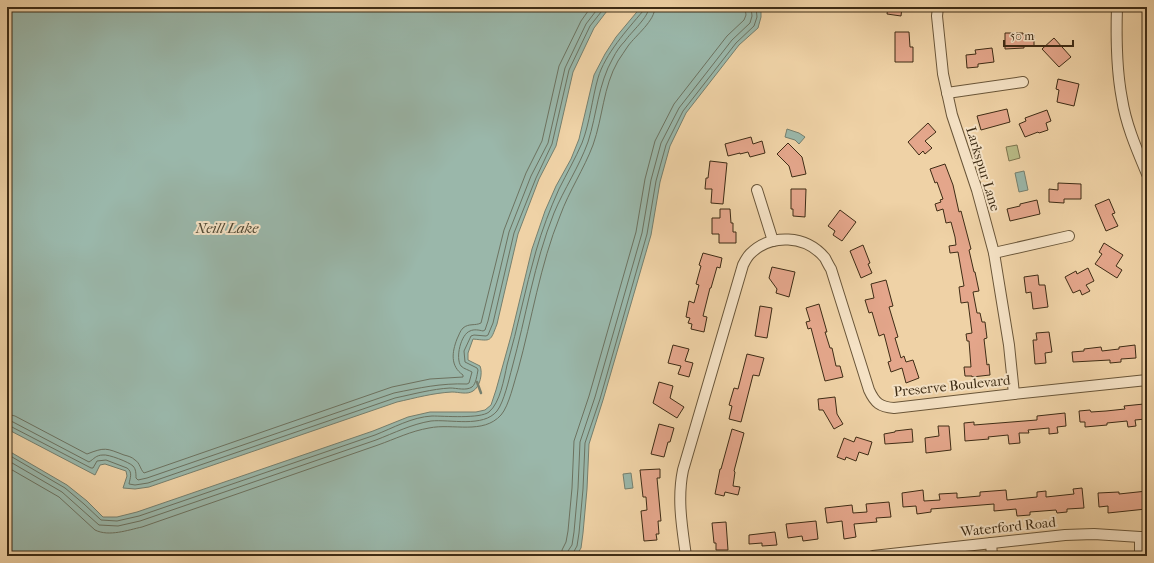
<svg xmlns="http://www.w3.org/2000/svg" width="1154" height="563" font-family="'IM FELL French Canon',serif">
<rect width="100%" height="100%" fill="#efd2a6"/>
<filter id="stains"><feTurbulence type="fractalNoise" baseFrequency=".005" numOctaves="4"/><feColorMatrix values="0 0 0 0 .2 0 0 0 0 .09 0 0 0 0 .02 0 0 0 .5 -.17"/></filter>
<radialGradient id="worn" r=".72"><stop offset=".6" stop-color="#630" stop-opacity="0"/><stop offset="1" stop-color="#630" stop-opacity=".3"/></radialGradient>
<!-- green -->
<polygon fill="#b9bc87" stroke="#7c744e" points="1017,145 1020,158 1009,161 1006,147"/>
<!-- water -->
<g fill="#9ab7aa" stroke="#757f6e">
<path d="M7 7H610L594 28 573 72 556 146 539 179 518 234 497 324C490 342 492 341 473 339L468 353V360L480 366C483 373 480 387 473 391 467 395 459 392 452 392 433 393 415 398 397 402L149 487 135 489 123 488 127 476 126 471 105 464 100 465 95 475 7 429Z"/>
<polygon points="641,7 759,7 761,9 761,17 758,28 739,45 686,113 670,146 660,182 651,235 603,400 589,444 587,489 583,533 581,548 576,556 7,556 7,450 67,485 87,501 103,517 117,517 137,512 373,431 408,417 430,412 476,412 485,410 491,405 496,390 511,336 532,249 545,211 556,186 571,159 579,139 594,75 605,54 616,37"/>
<polygon points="787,129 799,133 805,137 799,144 795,140 785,137"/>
<polygon points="1024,171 1028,190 1019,192 1015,173"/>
<polygon points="631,473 633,488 625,489 623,474"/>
</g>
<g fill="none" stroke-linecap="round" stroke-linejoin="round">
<!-- shore -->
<g stroke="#6c7260" stroke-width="1">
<path d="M7 414 15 416 87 454C105 447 106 448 124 455 128 456 132 457 135 460 140 463 140 469 144 473L392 387 430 379 463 377V375C450 366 452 352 457 339 459 335 460 331 463 328 469 323 475 326 481 323L504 230 526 173 542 141 559 66 581 21 591 7"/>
<path d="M7 420 13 422 89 462C94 459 96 455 103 455 108 454 129 462 133 466 136 469 136 474 136 478L138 480 147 478 394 393C419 388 441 383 467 384L469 383 472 372C469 370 464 369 461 366 455 358 461 334 470 331 474 329 479 330 483 331L485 330 488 321 509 232 531 176 548 143 565 68 586 24 599 7"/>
<path d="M7 425 10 426 91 468H93L97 461 106 460 127 468C133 472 130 478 129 484L135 485 148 483 395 398C414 394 432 389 450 388 457 388 466 391 472 387 476 384 477 375 478 370L477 368 465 362 464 351 471 336 474 335 486 336 488 335 493 323 514 233 536 178 552 144 569 70 590 26 605 7"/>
<path d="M7 454 65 488 84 504 101 520 117 521 139 516 375 435C393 428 412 417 432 416 444 416 480 419 489 412 500 403 504 379 507 365 518 327 525 289 536 251 542 230 550 209 559 189 567 173 575 159 582 143 590 122 592 99 598 78 605 54 627 30 643 11L644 7"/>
<path d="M7 460 62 492 99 525 118 526 140 521 376 440C394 433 412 424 431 421 450 419 483 428 497 411 504 402 509 379 512 368 526 317 534 263 554 213 564 189 579 167 588 142 597 114 598 84 613 58 616 52 620 46 625 41 631 32 649 17 649 7"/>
<path d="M7 467 59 497 95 530C109 537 128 530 142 527L378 445C395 439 411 431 429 428 453 423 483 435 501 415 509 406 514 382 518 370 532 319 540 265 560 216 569 191 584 169 593 145 603 117 603 87 618 61 621 56 625 51 628 46 636 35 655 21 655 7"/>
<polyline points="562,556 562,550 566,542 568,531 572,488 574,441 589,396 636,232 645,179 655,141 674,104 727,36 744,20 746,15 745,7"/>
<polyline points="568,556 568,551 572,545 574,532 578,488 580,442 595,397 642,233 651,180 661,143 679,108 732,40 750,23 752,16 751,7"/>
<polyline points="573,556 573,553 577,546 579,533 583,489 585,443 600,399 647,234 656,181 666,145 683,111 736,43 754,26 757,17 756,7"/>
</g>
<!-- stream -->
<polyline stroke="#757f6e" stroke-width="2.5" points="477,382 481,393"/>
</g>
<!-- building -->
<g fill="#e4a68b" stroke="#3e2c15">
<polygon points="888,7 902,7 901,16 887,14"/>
<polygon points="895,32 909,32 910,47 913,47 913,62 895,62"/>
<polygon points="1005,33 1023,33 1023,35 1034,35 1034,46 1024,46 1024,48 1005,49"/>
<polygon points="1054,38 1071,57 1059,67 1042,49"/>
<polygon points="992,48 994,62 978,64 978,67 967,68 966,55 976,54 975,50"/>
<polygon points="1058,79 1079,84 1074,106 1057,102 1059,90 1056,89"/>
<polygon points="1007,109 1010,122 981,130 977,116"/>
<polygon points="1047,110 1051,121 1046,123 1048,130 1039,133 1038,132 1025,137 1019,124 1026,121 1025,118"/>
<polygon points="928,123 936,132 925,141 932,148 925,154 923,151 919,155 908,142"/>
<polygon points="751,137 753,144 762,141 765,153 750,157 748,152 740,154 740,153 728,156 725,144"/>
<polygon points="788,143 802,157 806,174 792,177 789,166 777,154"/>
<polygon points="710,161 727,163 723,204 711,203 712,189 705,189 706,178 708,178"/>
<polygon points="945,164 953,185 959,212 961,211 971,249 969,250 974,272 975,272 979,291 973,292 977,313 980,313 982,322 985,322 987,338 984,339 987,365 989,364 990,375 972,377 972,376 965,376 964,367 971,367 969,341 967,341 966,334 972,333 968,302 961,303 959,287 964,286 958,252 950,253 949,246 956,245 955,237 951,222 946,223 943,209 937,211 935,204 941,202 940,200 943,199 937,182 935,183 930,169"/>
<polygon points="1058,183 1081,184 1081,199 1064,199 1064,203 1049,202 1049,189 1058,190"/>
<polygon points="791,189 806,189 805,217 793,216 793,209 791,209"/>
<polygon points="1109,199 1115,213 1112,214 1118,226 1106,231 1095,205"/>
<polygon points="1037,200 1040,214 1010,221 1007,209 1020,206 1020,204"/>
<polygon points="720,209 730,209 731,223 733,223 733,232 736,232 736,243 719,243 719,234 712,234 712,218 720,218"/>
<polygon points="840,210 856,222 842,241 833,235 835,231 828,226"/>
<polygon points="1104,243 1123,255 1116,266 1122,270 1117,278 1095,264 1102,254 1099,252"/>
<polygon points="863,245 870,263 868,264 872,273 861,278 850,251"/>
<polygon points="703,253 722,258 720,268 717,267 711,288 710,288 703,316 707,317 704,332 691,329 692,324 688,323 690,318 686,317 689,301 694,303 699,285 696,284 701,266 699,265"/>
<polygon points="772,267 795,272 789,297 776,293 777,289 769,278"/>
<polygon points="1088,268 1094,281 1086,285 1090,291 1082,295 1080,290 1073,293 1065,277 1076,271 1077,274"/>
<polygon points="1038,275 1039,285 1045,285 1048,307 1033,309 1031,292 1026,293 1024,277"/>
<polygon points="886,280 893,306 889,307 898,337 895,338 901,358 904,356 906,362 913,360 919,378 906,383 902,368 891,372 888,362 891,361 884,334 879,336 872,312 869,313 865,300 874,298 871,284"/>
<polygon points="819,304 827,332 825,332 830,348 832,348 836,366 840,366 843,377 825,381 811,328 808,329 806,322 810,321 806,308"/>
<polygon points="760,306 772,308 767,338 755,336"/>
<polygon points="1049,332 1052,352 1045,353 1046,363 1035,364 1033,340 1037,340 1036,333"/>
<polygon points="673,345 689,349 685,361 693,363 689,377 678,374 681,366 668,363"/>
<polygon points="1135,345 1136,358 1121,359 1121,362 1110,363 1110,360 1073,362 1072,352 1084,351 1084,349 1101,347 1102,351 1119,349 1119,347"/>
<polygon points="747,354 764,358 759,376 753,375 741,422 729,419 732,406 729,405 734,388 738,389"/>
<polygon points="659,382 673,386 670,398 684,407 677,418 653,403"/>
<polygon points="835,397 837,414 843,424 834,429 823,410 819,410 818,399"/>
<polygon points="1144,404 1146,419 1135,420 1136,426 1128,427 1127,421 1107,423 1107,425 1085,427 1085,422 1080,422 1079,411 1090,410 1091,412 1106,411 1125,409 1124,406"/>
<polygon points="1065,413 1066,426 1057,427 1058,433 1049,434 1049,428 1028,430 1029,433 1019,433 1020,443 1009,444 1008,435 988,437 989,439 965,441 964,423 974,422 974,425 1037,420 1037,416"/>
<polygon points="659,424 674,428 670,442 668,442 664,457 651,454"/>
<polygon points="938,426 949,426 951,450 926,453 925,438 939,436"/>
<polygon points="732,429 744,433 734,471 735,472 733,486 740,487 738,495 725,492 724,496 715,494 720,469 721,469"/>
<polygon points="912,429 913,442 885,444 884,434 895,432 895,431"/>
<polygon points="856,437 872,442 868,455 859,452 856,461 846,457 845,460 837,457 844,438 854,442"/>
<polygon points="660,469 660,478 657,478 661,521 658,521 659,534 656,534 657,540 644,541 641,511 647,510 646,497 643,497 640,470"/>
<polygon points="1082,488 1084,508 1067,509 1067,512 1057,513 1056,510 1030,512 1030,515 1017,516 1016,509 994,511 994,504 931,509 931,512 917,514 916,506 903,507 902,493 923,490 924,501 940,500 939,494 957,493 957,498 980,496 980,492 1006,490 1007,500 1037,497 1037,492 1046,491 1046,497 1074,494 1073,489"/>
<polygon points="1147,491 1147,506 1145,507 1146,509 1108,513 1108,506 1099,507 1098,493 1119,492 1119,494"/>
<polygon points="889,502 891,517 876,518 877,522 854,524 856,537 844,539 842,521 827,523 825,508 852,505 853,513 867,512 866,504"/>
<polygon points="816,521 818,539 803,541 802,536 788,538 786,524"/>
<polygon points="726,522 728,550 716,550 716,543 714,543 712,523"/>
<polygon points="775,532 777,545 762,546 762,543 749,544 749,535"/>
</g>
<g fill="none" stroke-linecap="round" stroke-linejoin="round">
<defs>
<g id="minor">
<polyline points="938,7 937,16 943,74 952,115 977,190 994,253 1009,345 1014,394"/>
<path d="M1117 7C1116 38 1116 68 1122 99 1126 125 1137 150 1147 174"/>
<polyline points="947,93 1023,82"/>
<polyline points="757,190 773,241"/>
<polyline points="994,253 1069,236"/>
<polyline points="991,543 992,556"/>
<polyline points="1140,554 1140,537"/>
<path d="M686 556C682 527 677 499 683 470L743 265C745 261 747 257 750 254 771 233 806 235 825 258 827 262 829 266 831 269L869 390C875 403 880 407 894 408L1014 394 1147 380"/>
<polyline points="873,556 1065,535 1094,534 1140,537 1147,537"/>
</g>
</defs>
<!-- minor casing -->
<use href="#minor" stroke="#6a5639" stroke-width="12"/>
<!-- minor -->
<use href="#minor" stroke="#f5e2c5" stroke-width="10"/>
</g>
<g text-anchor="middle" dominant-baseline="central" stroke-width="4" stroke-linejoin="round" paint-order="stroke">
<!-- street labels -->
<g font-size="14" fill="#3e2c15" stroke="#f5e2c5">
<text transform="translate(983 169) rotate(73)">Larkspur Lane</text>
<text transform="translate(952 386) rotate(-6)">Preserve Boulevard</text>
<text transform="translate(1008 527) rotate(-6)">Waterford Road</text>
</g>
<!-- water labels -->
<g font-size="15" font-style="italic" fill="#504833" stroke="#f5e2c5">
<text x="227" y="228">Neill Lake</text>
</g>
</g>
<!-- margin -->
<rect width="1154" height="563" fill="none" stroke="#efd2a6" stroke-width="24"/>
<rect x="8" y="8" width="1138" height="547" fill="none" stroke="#3e2c15" stroke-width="2"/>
<rect x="12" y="12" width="1130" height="539" fill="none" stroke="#3e2c15"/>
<!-- scale -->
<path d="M1004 40v6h69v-6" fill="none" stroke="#3e2c15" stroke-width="2"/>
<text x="1010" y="40" font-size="12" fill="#3e2c15" stroke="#f5e2c5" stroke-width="3" paint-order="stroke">50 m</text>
<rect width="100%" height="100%" filter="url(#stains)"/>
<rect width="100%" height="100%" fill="url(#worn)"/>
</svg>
